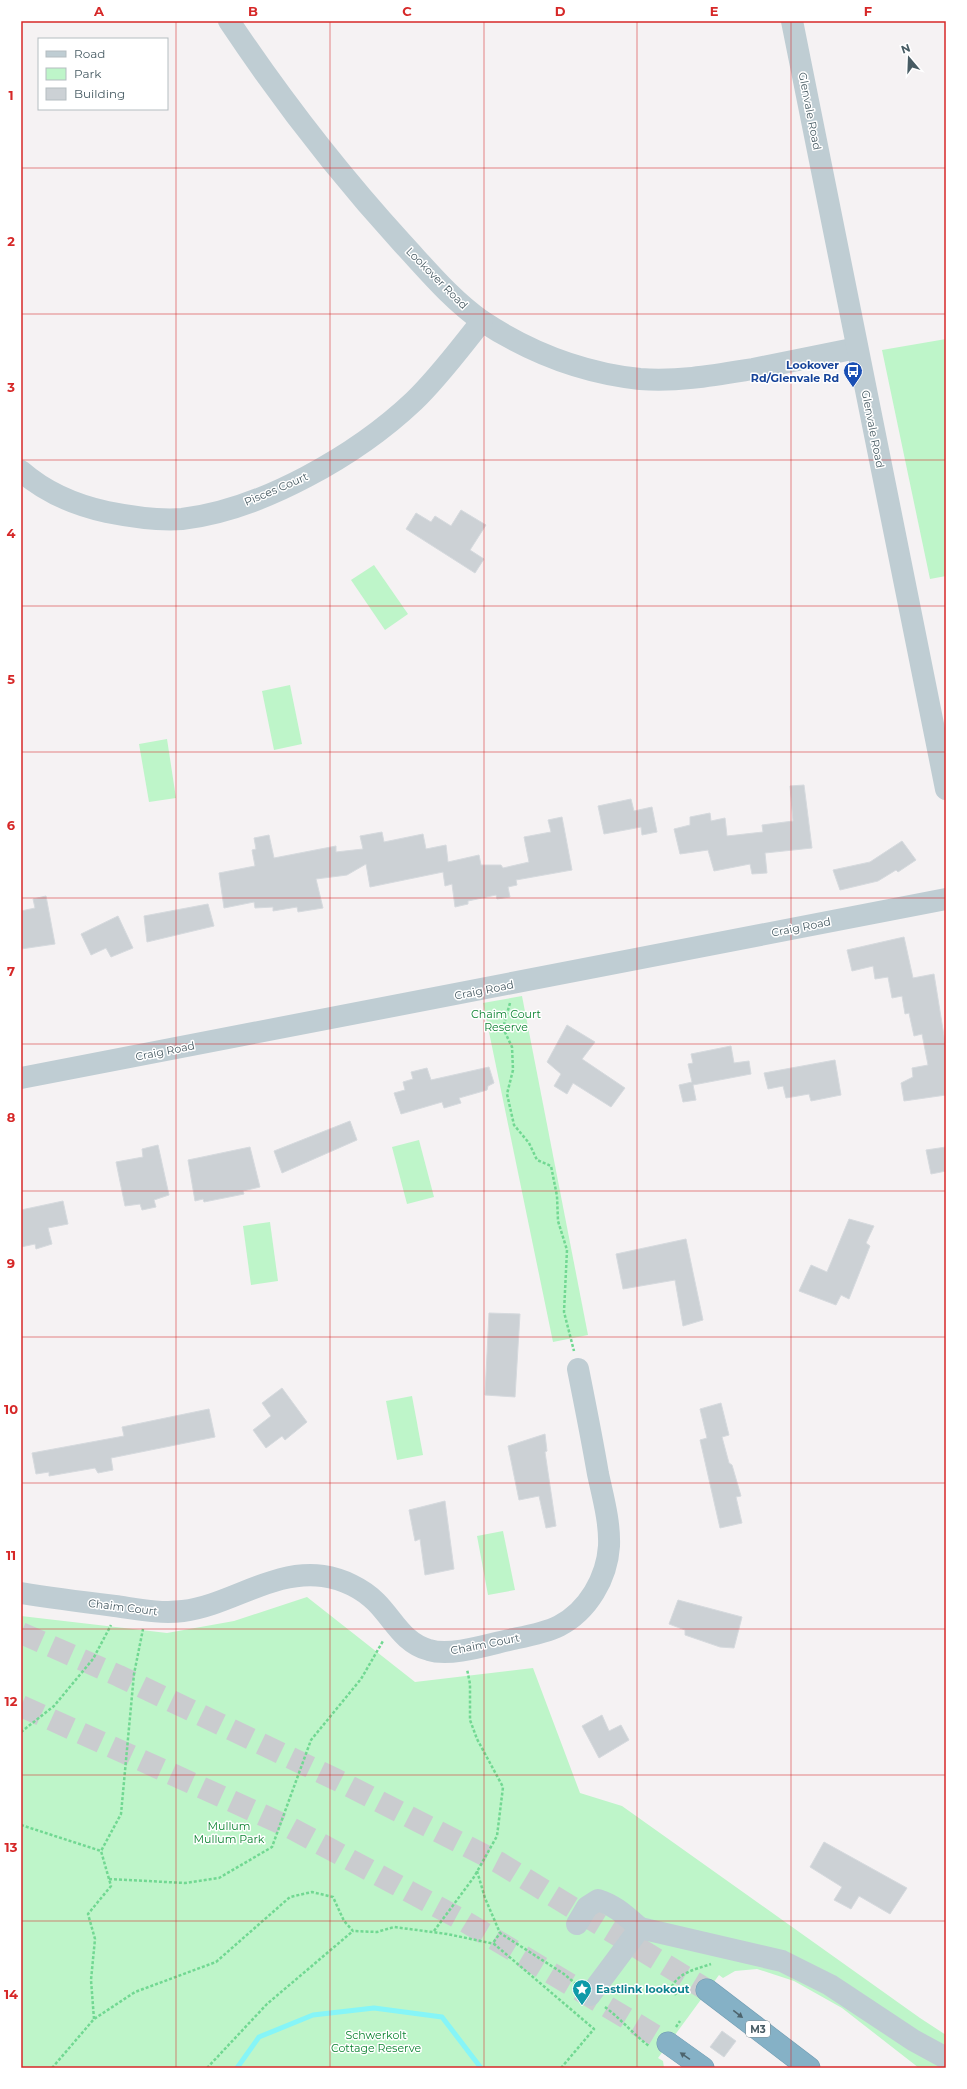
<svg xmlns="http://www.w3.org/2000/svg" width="967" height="2089" font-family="Montserrat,sans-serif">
<rect width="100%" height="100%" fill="#f5f2f3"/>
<!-- green -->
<g fill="#bef5c9">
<polygon points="946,339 946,576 930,579 882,350"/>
<polygon points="374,565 408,614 385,630 351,580"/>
<polygon points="290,685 302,744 274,750 262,691"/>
<polygon points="167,739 176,798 149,802 139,744"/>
<polygon points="522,996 588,1335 553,1342 483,1003"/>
<polygon points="419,1140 434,1197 407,1204 392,1147"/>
<polygon points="270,1222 278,1281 251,1285 243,1226"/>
<polygon points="412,1396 423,1455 397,1460 386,1401"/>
<polygon points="503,1531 515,1590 488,1595 477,1536"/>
<polygon points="307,1597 415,1682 533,1668 580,1793 622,1806 920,2018 946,2035 946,2068 919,2068 842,2008 794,1981 757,1969 735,1971 723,1978 719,1975 658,2058 663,2061 664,2068 21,2068 21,1616 167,1633 234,1621"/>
</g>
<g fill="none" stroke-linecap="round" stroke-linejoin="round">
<!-- stream -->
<polyline stroke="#86f5f7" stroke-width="5" points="237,2068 259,2037 313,2015 374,2008 442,2017 481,2068"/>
</g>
<!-- building -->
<g fill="#ccd1d5" stroke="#d6dade">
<polygon points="461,510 486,525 470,550 484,559 475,573 406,529 416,513 431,522 435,516 451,526"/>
<polygon points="804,785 812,848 765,853 767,873 752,874 750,864 714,871 708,850 680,854 674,829 690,825 690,817 710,813 711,821 725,818 727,836 763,832 762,825 793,821 790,786"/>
<polygon points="631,799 634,811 652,807 657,832 642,835 641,827 604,834 598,806"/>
<polygon points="562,817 572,870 516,880 517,885 508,887 510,897 497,899 496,895 468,901 468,904 455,907 452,884 445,886 443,872 370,887 366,864 347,875 316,879 323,908 298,912 297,907 273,911 273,907 255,908 254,902 224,908 219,873 255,866 252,850 256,849 254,838 269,835 274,858 336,846 336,852 363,849 360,836 382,832 384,842 423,834 426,849 446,845 448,862 479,855 481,865 501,865 503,868 529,862 524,837 551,832 548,820"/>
<polygon points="902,841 916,860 898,872 896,870 878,881 840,890 833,870 870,862"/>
<polygon points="46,896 55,944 21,949 21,911 35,908 33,899"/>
<polygon points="208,904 214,926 147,942 144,916"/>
<polygon points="118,916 133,948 111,957 106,948 91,955 81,934"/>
<polygon points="904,937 913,978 934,974 946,1048 946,1095 904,1101 901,1083 913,1077 912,1068 928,1065 922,1034 914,1036 909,1013 905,1014 902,996 892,998 888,977 875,979 873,966 852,971 847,950"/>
<polygon points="567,1025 595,1042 582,1059 625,1088 611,1107 573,1083 567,1094 554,1086 561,1074 547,1062"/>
<polygon points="731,1046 734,1063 749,1061 751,1074 693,1085 696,1100 683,1102 679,1085 692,1082 688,1064 693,1063 691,1054"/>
<polygon points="835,1060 841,1095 811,1101 809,1094 786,1098 783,1086 768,1089 764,1073"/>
<polygon points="489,1067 494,1083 488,1086 487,1090 459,1098 461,1103 444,1108 442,1102 401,1114 394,1093 405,1090 403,1082 413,1079 411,1072 427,1068 431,1080"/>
<polygon points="350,1121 357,1140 282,1173 274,1151"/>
<polygon points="158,1145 169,1195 154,1200 156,1207 142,1210 140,1204 125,1206 116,1162 143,1157 142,1149"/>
<polygon points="250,1147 260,1187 243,1191 244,1194 204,1202 203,1199 195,1201 188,1160"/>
<polygon points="946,1147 946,1171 931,1174 926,1150"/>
<polygon points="63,1201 68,1224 48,1228 52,1244 36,1249 35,1244 21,1247 21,1210"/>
<polygon points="849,1219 874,1226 866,1243 870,1246 849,1299 841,1295 836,1305 799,1291 811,1265 827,1272"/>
<polygon points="686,1239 703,1320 683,1326 675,1280 623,1289 616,1254"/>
<polygon points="489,1313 520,1314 515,1397 485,1395"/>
<polygon points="282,1388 307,1422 285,1440 282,1436 266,1448 253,1430 271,1416 262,1403"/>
<polygon points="721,1403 729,1435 722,1437 729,1463 732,1465 741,1496 736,1497 742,1523 720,1528 700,1440 707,1438 700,1409"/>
<polygon points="209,1409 215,1437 111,1458 113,1470 98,1473 95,1468 49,1476 49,1472 36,1474 32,1453 124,1436 122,1427"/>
<polygon points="545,1434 547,1451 545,1452 556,1526 546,1528 539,1496 519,1500 508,1446"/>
<polygon points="445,1501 454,1569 425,1575 420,1539 415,1541 409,1510"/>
<polygon points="678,1600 742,1617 734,1648 720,1647 685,1635 685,1630 669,1624"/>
<polygon points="602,1715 609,1731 621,1725 629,1740 599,1758 582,1726"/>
<polygon points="824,1842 907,1888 890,1914 859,1896 851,1909 834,1900 842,1887 810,1867"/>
<polygon points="722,2031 736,2041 724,2057 710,2047"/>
</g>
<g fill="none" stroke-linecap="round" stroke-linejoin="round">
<!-- highway-tunnel -->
<g stroke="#cacccf" stroke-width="22" stroke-dasharray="22 11" stroke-linecap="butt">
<polyline points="21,1633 119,1676 337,1780 498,1862 707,1990"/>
<polyline points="21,1706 289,1827 464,1921 668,2043"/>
</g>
<defs>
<g id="highway">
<polyline points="707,1990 809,2068"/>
<polyline points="668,2043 703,2068"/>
</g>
</defs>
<!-- highway casing -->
<use href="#highway" stroke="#709cb2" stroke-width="23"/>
<!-- path -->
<g stroke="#71d892" stroke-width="2.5" stroke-dasharray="3 2" stroke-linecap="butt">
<polyline points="510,1003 503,1028 512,1047 513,1070 507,1094 514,1125 529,1143 537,1160 551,1166 557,1196 558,1221 567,1250 564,1312 574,1351"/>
<polyline points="21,1732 54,1706 93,1659 111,1625"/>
<polyline points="21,1825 101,1851"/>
<polyline points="477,1871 485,1898 500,1933"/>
<polyline points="109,1879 185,1883 219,1878 272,1847 311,1740 361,1679 383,1641"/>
<polyline points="434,1931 474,1877 497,1836 503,1787 477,1739 470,1720 470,1684 467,1669"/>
<path d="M676 1995 671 1988C679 1972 694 1970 711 1964"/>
<path d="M605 2007C621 2019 633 2034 649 2046"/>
<polyline points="94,2019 91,1980 95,1939 88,1914 111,1886 101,1851 121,1814 134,1674 143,1629"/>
<polyline points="676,2027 680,2021"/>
<polyline points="52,2068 94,2019 135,1992 216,1962 290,1897 312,1892 333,1897 344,1921 353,1931 377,1932 394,1927 447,1934 495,1944"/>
<polyline points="207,2068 267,2004 353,1931"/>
<polyline points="561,2068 594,2029 493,1943 500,1933 564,1974 576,1984"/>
</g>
<!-- minor -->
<g stroke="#bfcdd3" stroke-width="22">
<path d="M229 21C281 99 340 175 403 244 428 271 452 300 482 321 529 352 584 373 640 379 678 382 716 375 753 369 788 362 823 355 857 348"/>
<polyline points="792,21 946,789"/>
<path d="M21 471C46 493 75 505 107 512 132 517 157 521 182 519 261 510 357 455 414 401 439 377 460 348 482 321"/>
<polyline points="21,1078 946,899"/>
<path d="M21 1593C52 1598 83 1602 115 1606 137 1609 160 1614 183 1611 231 1605 273 1569 323 1576 342 1579 362 1588 376 1602 394 1620 403 1643 429 1650 451 1657 490 1644 513 1639 528 1636 545 1633 559 1626 588 1611 607 1578 609 1546 610 1522 603 1497 598 1474 592 1439 585 1404 578 1369"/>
<path d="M577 1924 587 1907 598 1900C615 1905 627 1917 640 1928"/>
<polyline points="590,1995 640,1928 782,1961 830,1985 913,2040 946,2058"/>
</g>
<!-- highway -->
<use href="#highway" stroke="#85b1c6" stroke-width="22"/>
</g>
<!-- one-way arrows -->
<defs><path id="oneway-solid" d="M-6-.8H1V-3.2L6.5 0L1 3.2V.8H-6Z"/></defs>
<g fill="#4d646d">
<use href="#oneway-solid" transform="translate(738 2014) rotate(38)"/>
<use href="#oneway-solid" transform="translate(685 2056) rotate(-145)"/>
</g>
<!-- grid -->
<path fill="none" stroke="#d62828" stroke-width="1" stroke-opacity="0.55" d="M176 21V2068M330 21V2068M484 21V2068M637 21V2068M791 21V2068M21 168H946M21 314H946M21 460H946M21 606H946M21 752H946M21 898H946M21 1044H946M21 1191H946M21 1337H946M21 1483H946M21 1629H946M21 1775H946M21 1921H946"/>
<!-- icons -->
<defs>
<symbol id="bus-pin" viewBox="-11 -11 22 30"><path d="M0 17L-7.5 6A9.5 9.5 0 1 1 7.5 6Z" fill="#1a4fb4" stroke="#fff"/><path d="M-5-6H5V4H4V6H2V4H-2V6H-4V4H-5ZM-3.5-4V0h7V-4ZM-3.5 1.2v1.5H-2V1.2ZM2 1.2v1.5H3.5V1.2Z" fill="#fff"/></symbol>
<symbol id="sight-pin" viewBox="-11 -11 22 30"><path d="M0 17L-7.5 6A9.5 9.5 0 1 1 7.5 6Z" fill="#0f9aa8" stroke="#fff"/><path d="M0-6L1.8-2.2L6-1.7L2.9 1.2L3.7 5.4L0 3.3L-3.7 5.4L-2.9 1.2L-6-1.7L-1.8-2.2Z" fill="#fff"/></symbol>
</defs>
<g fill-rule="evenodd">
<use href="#bus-pin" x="842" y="360" width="22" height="30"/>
<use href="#sight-pin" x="571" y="1978" width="22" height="30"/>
</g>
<g text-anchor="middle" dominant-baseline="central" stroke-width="3" stroke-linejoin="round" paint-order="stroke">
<!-- shield labels -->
<rect fill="#fff" stroke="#7e8c92" stroke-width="1" x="746" y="2021" width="24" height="16" rx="3"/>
<g font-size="10" font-weight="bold" fill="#475b63">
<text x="758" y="2029">M3</text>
</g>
<!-- street labels -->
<g font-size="11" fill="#475b63" stroke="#fff">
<text transform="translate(810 111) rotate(79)">Glenvale Road</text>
<text transform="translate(437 278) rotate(45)">Lookover Road</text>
<text transform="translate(873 429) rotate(79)">Glenvale Road</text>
<text transform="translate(276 489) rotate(-23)">Pisces Court</text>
<text transform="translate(801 927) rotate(-11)">Craig Road</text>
<text transform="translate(484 990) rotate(-11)">Craig Road</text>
<text transform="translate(165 1051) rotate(-11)">Craig Road</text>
<text transform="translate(123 1607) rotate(7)">Chaim Court</text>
<text transform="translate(485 1644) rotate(-11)">Chaim Court</text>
</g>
<!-- transit labels -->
<g font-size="11" font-weight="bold" fill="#164399" stroke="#fff" text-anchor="end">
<text x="839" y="365">Lookover<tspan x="839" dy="13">Rd/Glenvale Rd</tspan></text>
</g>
<!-- park labels -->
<g font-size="11" fill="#0c8331" stroke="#fff">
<text x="506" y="1014">Chaim Court<tspan x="506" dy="13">Reserve</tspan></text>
<text x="229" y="1826">Mullum<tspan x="229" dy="13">Mullum Park</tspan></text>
<text x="376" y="2035">Schwerkolt<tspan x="376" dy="13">Cottage Reserve</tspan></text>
</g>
<!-- culture labels -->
<g font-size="11" font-weight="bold" fill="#0d838f" stroke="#fff" text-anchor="start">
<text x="596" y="1989">Eastlink lookout</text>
</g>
</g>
<!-- border -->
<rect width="967" height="2089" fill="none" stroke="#ffffff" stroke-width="44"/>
<!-- legend -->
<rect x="38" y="38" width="130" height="72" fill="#ffffff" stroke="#b5bdc1"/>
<rect x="46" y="51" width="20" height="6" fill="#bfcdd3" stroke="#b5bdc1"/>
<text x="74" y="58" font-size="12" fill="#475b63">Road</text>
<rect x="46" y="68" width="20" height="12" fill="#bef5c9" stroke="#b5bdc1"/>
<text x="74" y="78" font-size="12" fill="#475b63">Park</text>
<rect x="46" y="88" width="20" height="12" fill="#ccd1d5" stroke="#b5bdc1"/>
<text x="74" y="98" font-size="12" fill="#475b63">Building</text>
<!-- north arrow -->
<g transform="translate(909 58) rotate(341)" stroke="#ffffff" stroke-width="3" paint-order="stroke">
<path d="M0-3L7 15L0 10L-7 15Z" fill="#475b63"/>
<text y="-6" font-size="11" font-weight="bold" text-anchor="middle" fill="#475b63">N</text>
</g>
<rect x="22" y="22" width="923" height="2045" fill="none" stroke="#d62828" stroke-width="1.5"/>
<g font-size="13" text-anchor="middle" font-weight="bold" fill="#d62828">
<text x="99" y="16">A</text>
<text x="253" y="16">B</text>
<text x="407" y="16">C</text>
<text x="560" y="16">D</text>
<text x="714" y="16">E</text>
<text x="868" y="16">F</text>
<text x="11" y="100">1</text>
<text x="11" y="246">2</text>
<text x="11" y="392">3</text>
<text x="11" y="538">4</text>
<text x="11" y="684">5</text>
<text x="11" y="830">6</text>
<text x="11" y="976">7</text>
<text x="11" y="1122">8</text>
<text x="11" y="1268">9</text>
<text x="11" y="1414">10</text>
<text x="11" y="1560">11</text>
<text x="11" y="1706">12</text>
<text x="11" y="1852">13</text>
<text x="11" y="1999">14</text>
</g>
</svg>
